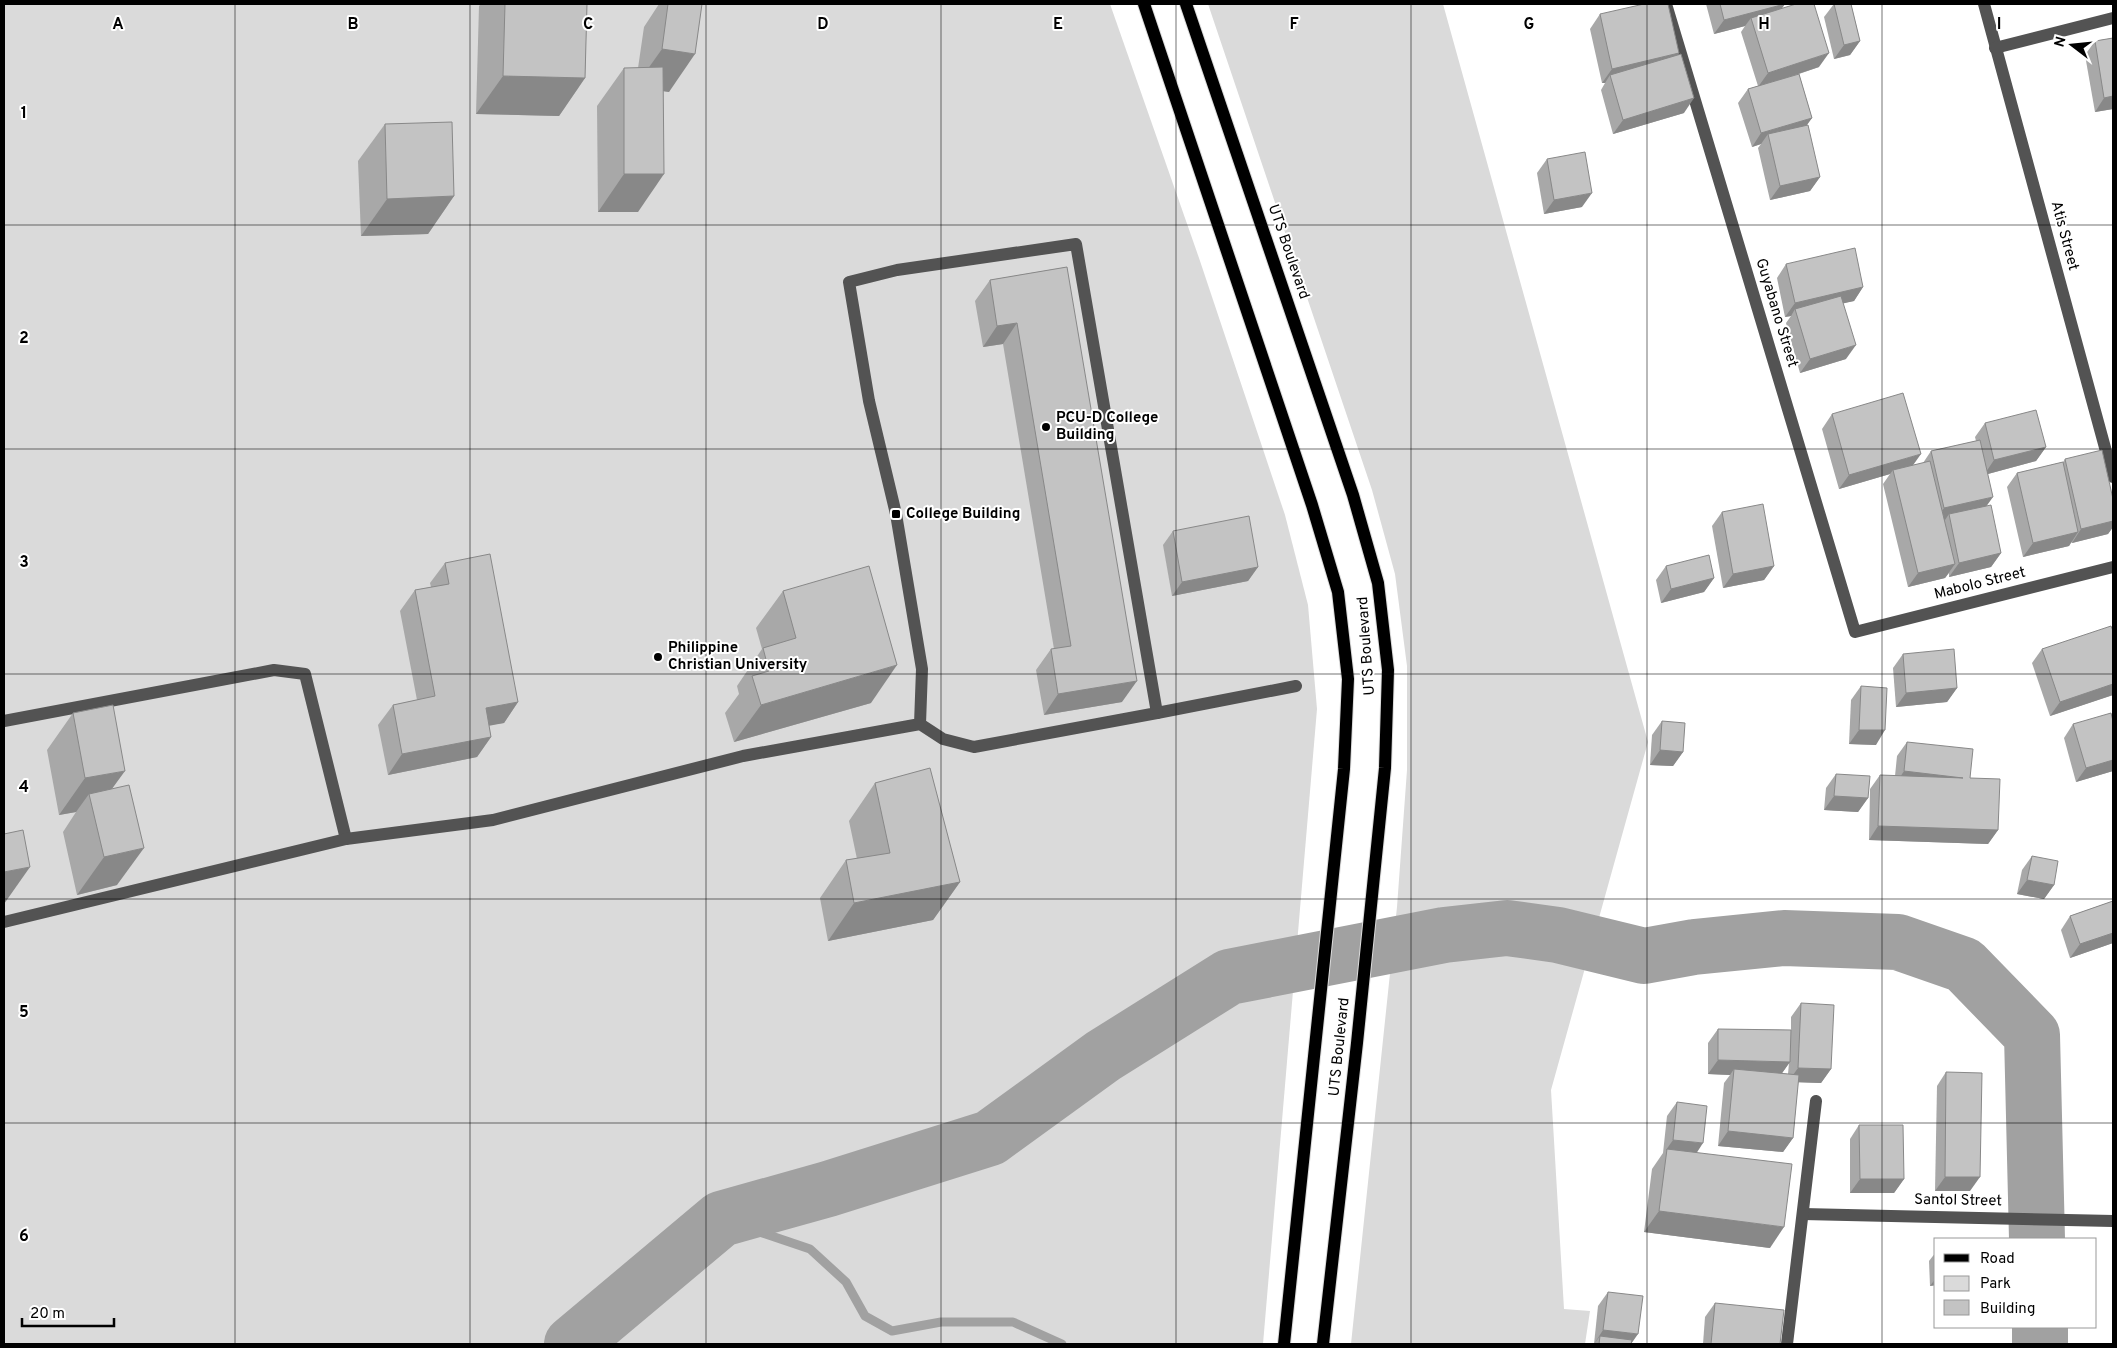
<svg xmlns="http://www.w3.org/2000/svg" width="2117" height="1348" font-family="Overpass,sans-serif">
<rect width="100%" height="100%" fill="#fff"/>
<!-- green -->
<g fill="#dadada">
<polygon points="4,4 1110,4 1199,258 1285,515 1308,605 1317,709 1263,1344 4,1344"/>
<polygon points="1208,4 1443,4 1648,742 1551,1090 1564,1309 1590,1311 1585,1344 1351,1344 1397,907 1407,770 1407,666 1395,574 1372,490"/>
</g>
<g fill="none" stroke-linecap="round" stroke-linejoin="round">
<!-- stream -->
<polyline stroke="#a1a1a1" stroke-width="9" points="721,1219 810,1249 846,1282 865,1316 892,1331 941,1322 1013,1322 1062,1344"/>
<!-- river -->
<g stroke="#a1a1a1" stroke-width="56">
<polyline points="2040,1327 2040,1344"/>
<polyline points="572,1344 721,1219 828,1189 990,1138 1103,1056 1229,977 1444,935 1507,928 1558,935 1644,956 1694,947 1784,938 1898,942 1964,965 2032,1035 2037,1239"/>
</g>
<defs>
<g id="major">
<polyline points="1144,4 1312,505 1338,592 1348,679 1344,769 1284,1344"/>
<polyline points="1186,4 1353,495 1378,583 1388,670 1385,768 1357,1043 1323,1344"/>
</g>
</defs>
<!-- major casing -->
<use href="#major" stroke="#dbdbdb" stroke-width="14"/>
<!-- minor -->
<g stroke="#535353" stroke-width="12">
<polyline points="1666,4 1855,632 2113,567"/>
<polyline points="1984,4 2113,477"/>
<polyline points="1995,48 2113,18"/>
<polyline points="1157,713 1296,686"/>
<polyline points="4,721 274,670 305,674 346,839"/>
<polyline points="4,922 346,839 493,820 743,756 920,724 943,739 974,747 1157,713 1076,244 897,270 849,282 869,401 896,514 922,669 920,724"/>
<polyline points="1803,1214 2113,1221"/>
<polyline points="1787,1344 1816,1101"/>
</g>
<!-- major -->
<use href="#major" stroke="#000" stroke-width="12"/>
</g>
<!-- wall -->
<g fill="#a8a8a8" fill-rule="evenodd">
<polygon points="481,4 587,4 585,78 559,116 476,114 479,6"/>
<polygon points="659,4 702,4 669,92 663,91 638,212 598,212 597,106 624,68 638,68 644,27"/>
<polygon points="1706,4 1785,4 1782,8 1819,67 1799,74 1812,118 1806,125 1820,177 1810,191 1770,200 1758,148 1761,144 1752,147 1738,103 1748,89 1758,86 1741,32 1745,26 1714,34"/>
<polygon points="1834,4 1851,4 1860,41 1850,55 1834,59 1824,17"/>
<polygon points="1600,14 1678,55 1684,113 1613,134 1601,90 1605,83 1602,83 1590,29"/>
<polygon points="2113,38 2113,109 2095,112 2085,55 2095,41"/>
<polygon points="385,124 454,196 428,234 361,236 358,161"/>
<polygon points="1547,159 1582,207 1544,214 1537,173"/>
<polygon points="1786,264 1863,287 1854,301 1843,303 1846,359 1800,373 1786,323 1791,316 1785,317 1777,278"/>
<polygon points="1067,267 1122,702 1044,715 1036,670 1051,649 1054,649 1003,344 983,347 975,301 990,280"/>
<polygon points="1832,414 1913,465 1923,463 1931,451 1976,441 1975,437 1985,423 2046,447 2036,461 1988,474 1986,506 2001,553 1991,567 1949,577 1949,573 1945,578 1908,587 1883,484 1890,474 1839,489 1822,429"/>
<polygon points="2065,459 2113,499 2113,527 2108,534 2072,543 2071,542 2069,546 2023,557 2007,487 2017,473 2063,462"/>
<polygon points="1722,512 1774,566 1764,580 1723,588 1712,526"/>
<polygon points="1173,531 1258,567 1248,581 1172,596 1163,545"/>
<polygon points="445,563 518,702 504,723 489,725 491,737 477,757 388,775 378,725 393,705 417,700 400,611 415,590 431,587 430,583"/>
<polygon points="1666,566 1714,578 1704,592 1661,603 1656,580"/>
<polygon points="783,591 871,703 734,742 725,713 739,694 737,686 762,649 756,628"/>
<polygon points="2113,631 2113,695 2050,716 2032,663 2042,649"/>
<polygon points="1903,654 1957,688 1947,702 1896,707 1893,668"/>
<polygon points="1861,686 1876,745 1849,744 1851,700"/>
<polygon points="73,713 112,789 117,885 77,895 63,832 76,812 59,815 47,750"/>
<polygon points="1662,721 1683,752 1673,766 1650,765 1652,735"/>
<polygon points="2113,721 2113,771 2076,782 2064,738 2073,724"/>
<polygon points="1907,742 1970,778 1998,830 1988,844 1869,840 1870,789 1880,775 1895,776 1897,756"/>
<polygon points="1836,774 1868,798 1858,812 1824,810 1826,788"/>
<polygon points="875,783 960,882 933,920 828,941 820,898 846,860 857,859 849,821"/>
<polygon points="2032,856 2054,885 2044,899 2017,894 2022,870"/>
<polygon points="2113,901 2113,943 2070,958 2061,930 2070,916"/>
<path d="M1801 1003 1831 1069 1821 1083 1798 1082 1793 1138 1783 1152 1718 1146 1724 1083 1730 1075 1708 1074V1043L1718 1029 1791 1030V1017ZM1789 1063 1788 1074 1782 1073Z"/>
<polygon points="1946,1072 1970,1191 1935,1191 1937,1086"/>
<polygon points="1677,1102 1697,1153 1770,1248 1644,1232 1652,1169 1663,1153 1667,1116"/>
<polygon points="1859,1125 1904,1179 1894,1193 1850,1193 1850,1139"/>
<polygon points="1936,1252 1936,1285 1930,1286 1929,1261"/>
<polygon points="1608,1292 1632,1343 1631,1344 1594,1344 1598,1306"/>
<polygon points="1715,1303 1780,1344 1703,1344 1705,1317"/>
</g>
<!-- shaded-wall -->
<g fill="#888">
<polygon points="1785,4 1775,18 1751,18 1745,26 1714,34 1724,20"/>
<polygon points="1860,41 1850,55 1834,59 1844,45"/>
<polygon points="662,49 695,54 669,92 635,87"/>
<polygon points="1679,53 1670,67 1610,75 1605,83 1602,83 1612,69"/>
<polygon points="1829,53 1819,67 1758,87 1768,73"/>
<polygon points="503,76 585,78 559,116 476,114"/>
<polygon points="2113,96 2113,109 2095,112 2104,98"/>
<polygon points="1694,98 1684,113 1613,134 1623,120"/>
<polygon points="1812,118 1802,132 1768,134 1761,144 1752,147 1761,133"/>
<polygon points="624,174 664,174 638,212 598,212"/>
<polygon points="1820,177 1810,191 1770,200 1780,186"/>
<polygon points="1592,193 1582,207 1544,214 1554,200"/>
<polygon points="454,196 428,234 361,236 387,199"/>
<polygon points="1863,287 1854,301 1797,314 1795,309 1791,316 1785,317 1795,303"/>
<polygon points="1017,323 1003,344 983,347 997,326"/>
<polygon points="1856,345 1846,359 1800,373 1810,359"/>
<polygon points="2046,447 2036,461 1984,475 1994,460"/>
<polygon points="1921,454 1911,468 1893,470 1890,474 1839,489 1849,475"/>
<polygon points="1993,497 1983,511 1949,514 1945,520 1934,522 1944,508"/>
<polygon points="2113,521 2113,527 2108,534 2072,543 2081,529"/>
<polygon points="2078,532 2069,546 2023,557 2033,543"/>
<polygon points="2001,553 1991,567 1949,577 1959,563"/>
<polygon points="1955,564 1945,578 1908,587 1918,573"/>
<polygon points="1774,566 1764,580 1723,588 1733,574"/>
<polygon points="1258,567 1248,581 1172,596 1182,582"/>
<polygon points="1714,578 1704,592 1661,603 1671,589"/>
<polygon points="897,665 871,703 734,742 761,705"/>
<polygon points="1137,681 1122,702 1044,715 1058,694"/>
<polygon points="2113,684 2113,695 2050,716 2060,702"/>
<polygon points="1957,688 1947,702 1896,707 1906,693"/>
<polygon points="518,702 504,723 472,729 486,708"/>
<polygon points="1859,730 1885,730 1876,745 1849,744"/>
<polygon points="491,737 477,757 388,775 402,754"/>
<polygon points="1660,750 1683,752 1673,766 1650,765"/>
<polygon points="2113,760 2113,771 2076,782 2086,768"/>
<polygon points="125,771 98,808 89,794 76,812 59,815 85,778"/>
<polygon points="1904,771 1963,778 1895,785"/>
<polygon points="1834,796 1868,798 1858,812 1824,810"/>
<polygon points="1878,826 1998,830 1988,844 1869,840"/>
<polygon points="144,848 117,885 77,895 104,857"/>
<polygon points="30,867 4,904 4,872"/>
<polygon points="2027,880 2054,885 2044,899 2017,894"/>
<polygon points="960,882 933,920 828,941 854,903"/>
<polygon points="2113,933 2113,943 2070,958 2080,944"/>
<polygon points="1718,1060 1790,1062 1780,1076 1734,1069 1730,1075 1708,1074"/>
<polygon points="1798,1068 1831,1069 1821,1083 1788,1082"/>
<polygon points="1728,1131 1793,1138 1783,1152 1718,1146"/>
<polygon points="1673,1140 1703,1143 1694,1157 1666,1150"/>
<polygon points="1945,1177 1980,1177 1970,1191 1935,1191"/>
<polygon points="1860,1179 1904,1179 1894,1193 1850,1193"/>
<polygon points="1659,1211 1784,1227 1770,1248 1644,1232"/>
<polygon points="1936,1278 1936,1285 1930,1286"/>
<polygon points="1603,1330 1638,1334 1631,1344 1600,1336 1594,1344"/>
</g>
<!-- building -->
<g fill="#c3c3c3" stroke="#888">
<polygon points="505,4 587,4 585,78 503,76"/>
<polygon points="668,4 702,4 695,54 662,49"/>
<polygon points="1644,4 1668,4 1679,53 1612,69 1600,14"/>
<polygon points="1720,4 1785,4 1724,20"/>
<polygon points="1796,4 1814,4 1829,53 1768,73 1751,18"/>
<polygon points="1834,4 1851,4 1860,41 1844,45"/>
<polygon points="2113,38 2113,96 2104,98 2095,41"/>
<polygon points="1681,54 1694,98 1623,120 1610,75"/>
<polygon points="663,67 664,174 624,174 624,68"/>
<polygon points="1799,74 1812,118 1761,133 1748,89"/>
<polygon points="452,122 454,196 387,199 385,124"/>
<polygon points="1808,125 1820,177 1780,186 1768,134"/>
<polygon points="1585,152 1592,193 1554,200 1547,159"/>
<polygon points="1855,248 1863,287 1795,303 1786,264"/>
<polygon points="1067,267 1137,681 1058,694 1051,649 1071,646 1017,323 997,326 990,280"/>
<polygon points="1841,296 1856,345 1810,359 1795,309"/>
<polygon points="1903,393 1921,454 1849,475 1832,414"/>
<polygon points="2036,410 2046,447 1994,460 1985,423"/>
<polygon points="1980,440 1993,497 1944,508 1931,451"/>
<polygon points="2102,450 2113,499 2113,521 2081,529 2065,459"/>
<polygon points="1930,461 1955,564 1918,573 1893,470"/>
<polygon points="2063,462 2078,532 2033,543 2017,473"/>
<polygon points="1763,504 1774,566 1733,574 1722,512"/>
<polygon points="1991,505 2001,553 1959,563 1949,514"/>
<polygon points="1249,516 1258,567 1182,582 1173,531"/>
<polygon points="490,554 518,702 486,708 491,737 402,754 393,705 435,696 415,590 449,584 445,563"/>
<polygon points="1709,555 1714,578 1671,589 1666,566"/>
<polygon points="869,566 897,665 761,705 752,676 769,671 763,648 796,638 783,591"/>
<polygon points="2111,626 2113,631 2113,684 2060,702 2042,649"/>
<polygon points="1954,649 1957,688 1906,693 1903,654"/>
<polygon points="1861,686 1887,688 1885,730 1859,730"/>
<polygon points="113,705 125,771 85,778 73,713"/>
<polygon points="2111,713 2113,721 2113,760 2086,768 2073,724"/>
<polygon points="1662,721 1685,723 1683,752 1660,750"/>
<polygon points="1907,742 1973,749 1970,778 2000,779 1998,830 1878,826 1880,775 1963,778 1904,771"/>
<polygon points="930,768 960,882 854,903 846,860 890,853 875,783"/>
<polygon points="1836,774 1870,776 1868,798 1834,796"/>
<polygon points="129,785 144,848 104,857 89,794"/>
<polygon points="23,830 30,867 4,872 4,834"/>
<polygon points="2032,856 2058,861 2054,885 2027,880"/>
<polygon points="2113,901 2113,933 2080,944 2070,916"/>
<polygon points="1801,1003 1834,1005 1831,1069 1798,1068"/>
<polygon points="1718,1029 1791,1030 1790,1062 1718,1060"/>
<polygon points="1734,1069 1799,1075 1793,1138 1728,1131"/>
<polygon points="1946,1072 1982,1073 1980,1177 1945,1177"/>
<polygon points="1677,1102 1707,1106 1703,1143 1673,1140"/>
<polygon points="1859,1125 1903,1125 1904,1179 1860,1179"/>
<polygon points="1667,1149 1792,1164 1784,1227 1659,1211"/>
<polygon points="1608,1292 1643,1296 1638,1334 1603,1330"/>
<polygon points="1715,1303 1784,1310 1780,1344 1711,1344"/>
<polygon points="1600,1336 1632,1340 1631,1344 1599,1344"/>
</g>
<!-- grid -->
<path fill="none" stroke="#000" stroke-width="1" stroke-opacity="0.55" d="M235 4V1344M470 4V1344M706 4V1344M941 4V1344M1176 4V1344M1411 4V1344M1647 4V1344M1882 4V1344M4 225H2113M4 449H2113M4 674H2113M4 899H2113M4 1123H2113"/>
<!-- markers -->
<g fill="#000" stroke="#fff" stroke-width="2">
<circle cx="1046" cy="427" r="5"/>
<rect x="891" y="509" width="10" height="10" rx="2.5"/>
<circle cx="658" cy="657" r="5"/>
</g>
<g text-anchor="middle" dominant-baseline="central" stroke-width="4" stroke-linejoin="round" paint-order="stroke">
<!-- street labels -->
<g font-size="15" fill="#000" stroke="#fff">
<text transform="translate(2064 236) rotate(75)">Atis Street</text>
<text transform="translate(1288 252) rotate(71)">UTS Boulevard</text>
<text transform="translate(1776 313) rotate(73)">Guyabano Street</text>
<text transform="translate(1980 584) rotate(-14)">Mabolo Street</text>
<text transform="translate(1367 646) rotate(-94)">UTS Boulevard</text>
<text transform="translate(1340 1047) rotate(-84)">UTS Boulevard</text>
<text transform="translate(1958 1201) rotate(1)">Santol Street</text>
</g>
<!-- poi labels -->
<g font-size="15" font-weight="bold" fill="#000" stroke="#fff" text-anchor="start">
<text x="1056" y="418">PCU-D College<tspan x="1056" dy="17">Building</tspan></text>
<text x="906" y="514">College Building</text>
<text x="668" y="648">Philippine<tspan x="668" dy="17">Christian University</tspan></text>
</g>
</g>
<g font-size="16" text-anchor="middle" font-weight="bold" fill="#000" stroke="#fff" stroke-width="4" stroke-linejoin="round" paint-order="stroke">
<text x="118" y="29">A</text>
<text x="353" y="29">B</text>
<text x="588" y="29">C</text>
<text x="823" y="29">D</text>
<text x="1058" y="29">E</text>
<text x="1294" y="29">F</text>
<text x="1529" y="29">G</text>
<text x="1764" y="29">H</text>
<text x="1999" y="29">I</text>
<text x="24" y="118">1</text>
<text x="24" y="343">2</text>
<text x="24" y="567">3</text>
<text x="24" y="792">4</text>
<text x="24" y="1017">5</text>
<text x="24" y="1241">6</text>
</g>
<!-- border -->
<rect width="2117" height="1348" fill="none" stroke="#000000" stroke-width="10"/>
<!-- legend -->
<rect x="1934" y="1238" width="162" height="90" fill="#ffffff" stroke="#999999"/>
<rect x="1944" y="1254" width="25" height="8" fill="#000000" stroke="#999999"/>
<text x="1980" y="1263" font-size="15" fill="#000000">Road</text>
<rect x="1944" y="1276" width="25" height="15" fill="#dadada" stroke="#999999"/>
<text x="1980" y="1288" font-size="15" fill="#000000">Park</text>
<rect x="1944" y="1300" width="25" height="15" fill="#c3c3c3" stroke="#999999"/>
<text x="1980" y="1313" font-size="15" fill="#000000">Building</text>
<!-- north arrow -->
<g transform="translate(2072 45) rotate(286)" stroke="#ffffff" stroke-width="4" paint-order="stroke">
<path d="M0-4L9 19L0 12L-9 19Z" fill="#000000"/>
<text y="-8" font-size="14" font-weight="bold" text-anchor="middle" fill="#000000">N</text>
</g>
<!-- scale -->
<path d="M22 1318v8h92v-8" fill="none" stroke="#000000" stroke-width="2.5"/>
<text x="30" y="1318" font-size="15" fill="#000000" stroke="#ffffff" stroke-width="4" paint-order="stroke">20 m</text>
</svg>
